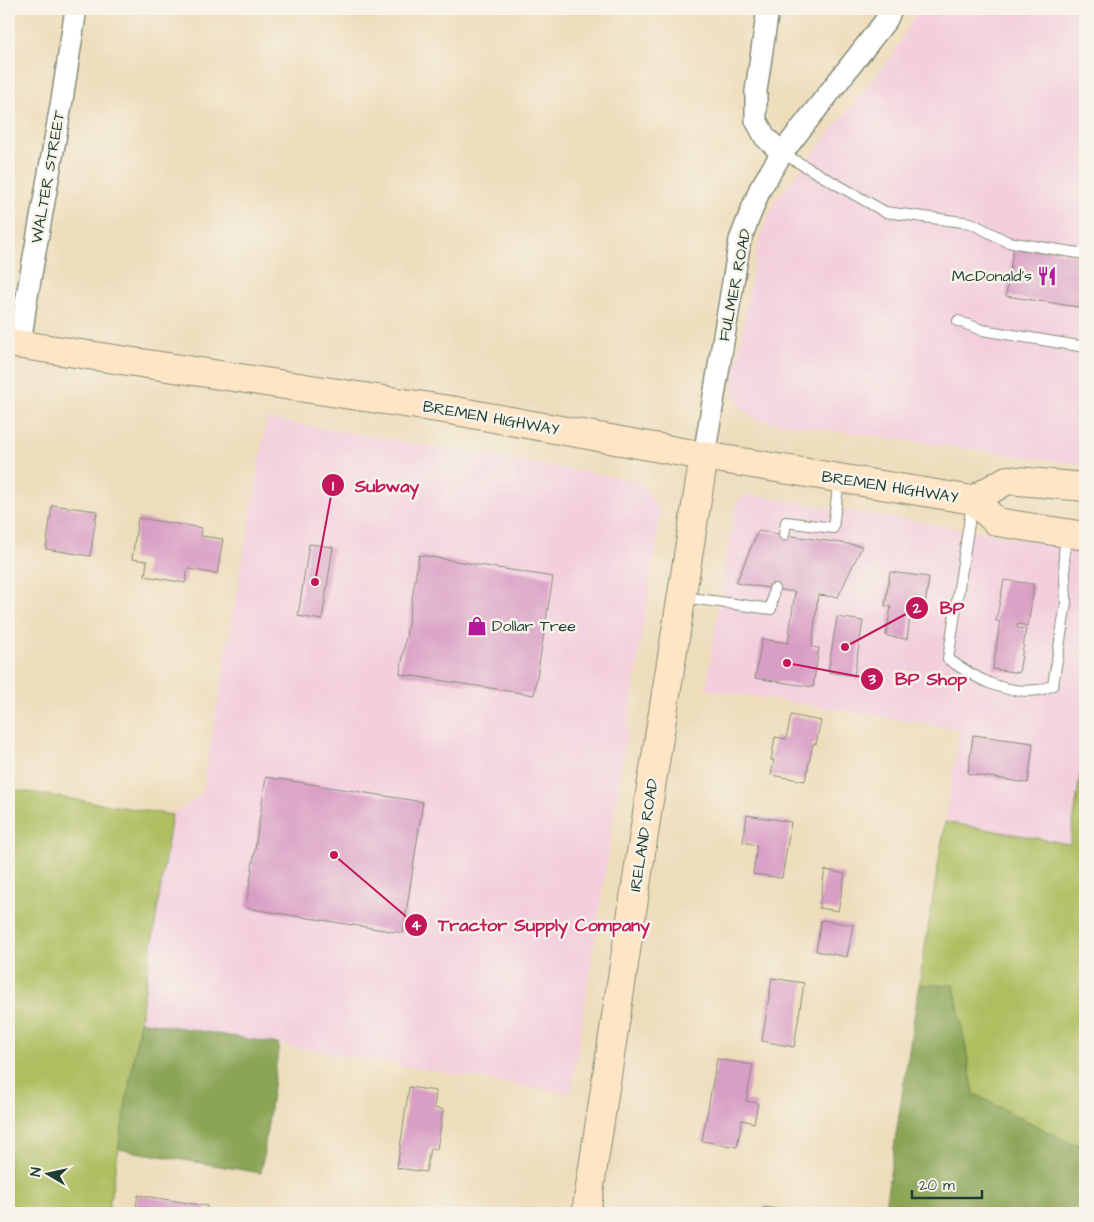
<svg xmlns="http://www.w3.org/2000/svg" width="1094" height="1222" font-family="'Architects Daughter',sans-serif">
<rect width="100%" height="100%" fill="#f7f3e8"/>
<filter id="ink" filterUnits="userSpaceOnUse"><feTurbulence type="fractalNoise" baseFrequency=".02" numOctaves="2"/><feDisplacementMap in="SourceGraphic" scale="10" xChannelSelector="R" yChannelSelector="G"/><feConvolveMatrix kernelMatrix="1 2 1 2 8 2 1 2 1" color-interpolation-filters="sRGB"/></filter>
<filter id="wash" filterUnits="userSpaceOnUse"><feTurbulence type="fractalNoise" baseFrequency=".0096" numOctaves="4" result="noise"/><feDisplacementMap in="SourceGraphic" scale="20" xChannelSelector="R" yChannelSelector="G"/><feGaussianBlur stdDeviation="1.12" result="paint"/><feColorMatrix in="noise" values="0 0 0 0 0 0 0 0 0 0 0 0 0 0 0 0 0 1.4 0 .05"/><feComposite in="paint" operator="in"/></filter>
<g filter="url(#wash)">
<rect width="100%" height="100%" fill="#edb"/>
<!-- built -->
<g fill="#f3cfde">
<polygon points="916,9 1085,9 1085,465 757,420 744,412 736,399 733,383 755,257 763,229 775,201 892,56 914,16"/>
<polygon points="267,419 639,481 661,512 571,1094 140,1021 172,815 202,794"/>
<polygon points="747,494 1085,549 1085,742 1070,844 945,822 960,729 706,689 735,504"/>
</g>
<!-- green -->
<g fill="#afbe61" stroke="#677e4a">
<polygon points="1085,742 1085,1146 1070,1143 974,1094 954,986 919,985 945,822 1070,844"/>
<polygon points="9,789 172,815 140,1021 108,1213 9,1213"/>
</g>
<!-- forest -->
<g fill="#8ba557" stroke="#557146">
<polygon points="919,985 954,985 974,1094 1070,1143 1085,1146 1085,1213 884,1213"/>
<polygon points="140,1021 279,1044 261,1173 118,1149"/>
</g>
<g id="blocks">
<!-- building -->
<g fill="#d99ec5">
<polygon points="1014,245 1085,256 1085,308 1006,296"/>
<polygon points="52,505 97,511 90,556 46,549"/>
<polygon points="138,518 202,528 201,536 223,539 217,574 188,569 185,583 145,576 147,561 132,559"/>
<polygon points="758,531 862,546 838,597 818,595 812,647 819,648 813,687 755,678 762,639 788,643 795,592 736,583"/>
<polygon points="309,544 333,547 322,620 298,616"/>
<polygon points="419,555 553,577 534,695 400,674"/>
<polygon points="890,572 929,577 924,612 911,610 907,639 886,636 891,607 885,606"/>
<polygon points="1004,580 1033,584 1033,593 1028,626 1018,624 1017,628 1026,629 1019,673 993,669 1000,622 996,621"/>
<polygon points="837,617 863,621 854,676 828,672"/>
<polygon points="791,715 821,721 816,744 813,744 805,781 771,775 774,760 771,760 775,737 786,739"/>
<polygon points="973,735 1033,743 1028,783 968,774"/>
<polygon points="266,777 423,802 403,933 246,908"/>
<polygon points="747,815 791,822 782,878 753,874 757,845 743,842"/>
<polygon points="825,870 845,874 838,911 819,908"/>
<polygon points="821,920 853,925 847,957 816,951"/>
<polygon points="772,978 804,983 794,1047 762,1041"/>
<polygon points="717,1059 753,1065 746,1101 758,1103 754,1123 742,1120 737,1147 702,1141"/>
<polygon points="409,1087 436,1091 434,1108 443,1110 437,1149 430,1148 426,1172 397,1168"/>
<polygon points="138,1195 207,1206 206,1213 135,1213"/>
<polygon points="764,1207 793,1212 793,1213 763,1213"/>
</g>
</g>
</g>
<g filter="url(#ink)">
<use href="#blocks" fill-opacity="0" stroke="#868d78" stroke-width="1"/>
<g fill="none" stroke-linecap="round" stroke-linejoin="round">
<defs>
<g id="lane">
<polyline points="782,153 885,212 971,223 1008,242 1085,254"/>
<polyline points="958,321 982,330 1085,347"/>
<path d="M972 504 948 659C975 678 1004 695 1038 690 1043 690 1048 687 1053 685L1066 603 1064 554 1066 534"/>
<polyline points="784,535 786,522 833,528 839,479"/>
<polyline points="683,597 771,609 774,589"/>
</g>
<g id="street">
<polyline points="768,9 756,91 756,120 765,137 782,153"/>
<polyline points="20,345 26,302 62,100 76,9"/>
<polyline points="704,456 740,240 760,189 782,153 887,19 891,9"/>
</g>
<g id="secondary">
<polyline points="9,343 450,410 704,456 973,500 997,522 1085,536"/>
<polyline points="973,500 1007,480 1085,487"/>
<polyline points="586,1213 650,794 704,456"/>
</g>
</defs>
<!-- lane casing -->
<use href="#lane" stroke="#868d78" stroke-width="12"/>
<!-- street casing -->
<use href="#street" stroke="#868d78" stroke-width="24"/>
<!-- secondary casing -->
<use href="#secondary" stroke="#868d78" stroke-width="30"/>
<!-- lane -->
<use href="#lane" stroke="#fff" stroke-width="10"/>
<!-- street -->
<use href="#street" stroke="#fff" stroke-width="21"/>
<!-- secondary -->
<use href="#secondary" stroke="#fde5c5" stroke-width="28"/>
</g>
</g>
<!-- icons -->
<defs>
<symbol id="restaurant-bare" viewBox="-9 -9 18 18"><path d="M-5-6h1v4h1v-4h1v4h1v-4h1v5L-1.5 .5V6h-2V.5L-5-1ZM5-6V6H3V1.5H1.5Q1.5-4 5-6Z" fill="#b5179e" stroke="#f7f3e8" stroke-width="2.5" paint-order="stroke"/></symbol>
<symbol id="shop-bare" viewBox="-9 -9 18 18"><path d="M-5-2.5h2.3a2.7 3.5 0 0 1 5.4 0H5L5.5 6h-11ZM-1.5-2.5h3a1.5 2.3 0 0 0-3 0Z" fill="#b5179e" stroke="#f7f3e8" stroke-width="2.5" paint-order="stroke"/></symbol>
</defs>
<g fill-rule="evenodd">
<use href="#restaurant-bare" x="1033" y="262" width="28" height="28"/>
<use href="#shop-bare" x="463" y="612" width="28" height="28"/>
</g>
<g text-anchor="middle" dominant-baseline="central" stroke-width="5" stroke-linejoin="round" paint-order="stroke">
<!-- street labels -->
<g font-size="16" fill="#1f3d34" stroke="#f7f3e8">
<text transform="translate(48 177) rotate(-80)">WALTER STREET</text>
<text transform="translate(735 285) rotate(-79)">FULMER ROAD</text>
<text transform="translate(491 418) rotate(10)">BREMEN HIGHWAY</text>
<text transform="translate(890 487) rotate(9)">BREMEN HIGHWAY</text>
<text transform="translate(644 835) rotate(-81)">IRELAND ROAD</text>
</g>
<!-- poi labels -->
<g font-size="16" fill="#1f3d34" stroke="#f7f3e8" text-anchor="end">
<text x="1032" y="276">McDonald's</text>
<text x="492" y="626" text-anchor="start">Dollar Tree</text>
</g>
</g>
<!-- callouts -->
<path fill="none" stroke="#c2185b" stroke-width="2" d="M315 582L333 485M845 647L917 608M787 663L872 679M334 855L416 925"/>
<g fill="#c2185b" stroke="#f7f3e8" stroke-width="2">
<circle cx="315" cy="582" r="5"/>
<circle cx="845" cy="647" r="5"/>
<circle cx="787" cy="663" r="5"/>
<circle cx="334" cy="855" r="5"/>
<circle cx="333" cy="485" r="12"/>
<circle cx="917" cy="608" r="12"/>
<circle cx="872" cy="679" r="12"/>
<circle cx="416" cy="925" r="12"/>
</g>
<g font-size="15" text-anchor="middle" font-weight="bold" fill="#fff">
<text x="333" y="491">1</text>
<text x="917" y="613">2</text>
<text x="872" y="684">3</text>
<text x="416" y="930">4</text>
</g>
<g font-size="18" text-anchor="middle" font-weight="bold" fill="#c2185b" stroke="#f7f3e8" stroke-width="5" stroke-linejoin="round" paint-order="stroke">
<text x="387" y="492">Subway</text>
<text x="952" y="614">BP</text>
<text x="931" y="685">BP Shop</text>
<text x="544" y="931">Tractor Supply Company</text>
</g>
<!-- margin -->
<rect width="1094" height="1222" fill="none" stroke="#f7f3e8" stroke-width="30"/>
<!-- north arrow -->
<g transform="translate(48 1174) rotate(279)" stroke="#f7f3e8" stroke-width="4" paint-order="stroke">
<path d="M0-4L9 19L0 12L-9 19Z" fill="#1f3d34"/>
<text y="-8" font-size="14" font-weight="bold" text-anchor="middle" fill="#1f3d34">N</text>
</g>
<!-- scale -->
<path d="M912 1190v8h70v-8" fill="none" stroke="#1f3d34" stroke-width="2.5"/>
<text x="919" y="1190" font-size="15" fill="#1f3d34" stroke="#f7f3e8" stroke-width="4" paint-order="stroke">20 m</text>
</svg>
